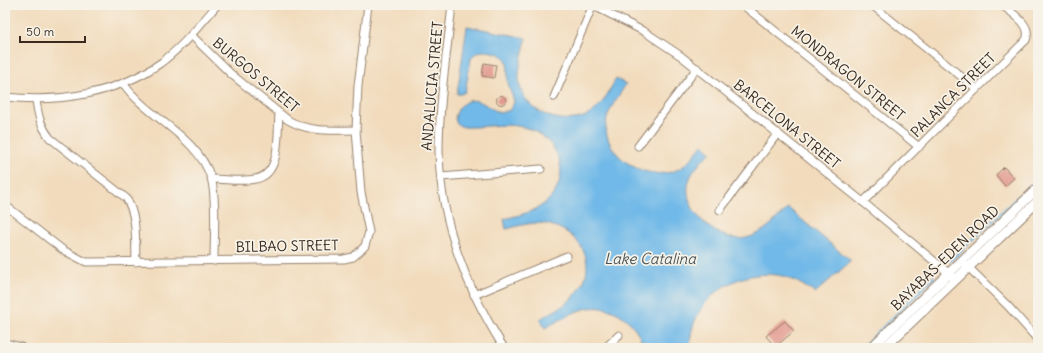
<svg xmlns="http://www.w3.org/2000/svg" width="1043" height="353" font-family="Delius,sans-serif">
<rect width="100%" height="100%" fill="#f7f3e8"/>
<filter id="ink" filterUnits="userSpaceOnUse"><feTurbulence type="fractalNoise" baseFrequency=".025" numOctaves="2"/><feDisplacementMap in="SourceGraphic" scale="8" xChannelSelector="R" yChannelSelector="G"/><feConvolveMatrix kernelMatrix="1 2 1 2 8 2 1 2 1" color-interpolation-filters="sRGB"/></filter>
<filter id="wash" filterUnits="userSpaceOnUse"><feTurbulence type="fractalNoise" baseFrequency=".012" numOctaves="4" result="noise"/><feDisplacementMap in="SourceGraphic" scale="16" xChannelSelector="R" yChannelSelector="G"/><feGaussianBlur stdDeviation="0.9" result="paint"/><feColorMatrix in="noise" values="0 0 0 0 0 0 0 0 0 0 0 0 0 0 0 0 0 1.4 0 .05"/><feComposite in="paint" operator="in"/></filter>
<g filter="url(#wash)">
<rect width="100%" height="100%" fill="#f2dbbc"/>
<!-- water -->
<path fill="#71b9e8" stroke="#567283" d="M467 26 526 38C524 51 518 67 519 81 522 112 562 128 588 115 602 108 608 92 616 79L626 84C619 96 608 109 606 123 603 155 643 180 671 172 685 169 694 155 703 144L711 152C703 160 692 170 689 181 680 209 718 244 746 238 764 234 775 220 788 208L851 261 815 293C803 285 791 277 777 275 733 269 689 302 690 348H644C637 321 612 302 584 309 570 313 557 322 545 328L540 319C551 312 564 307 573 297 602 268 582 231 546 224 533 221 519 226 506 229L504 219C516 216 530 213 541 206 569 188 566 151 539 134 520 121 496 126 474 127 469 127 463 128 459 125 452 121 456 112 460 107 473 91 488 108 500 113L510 110 514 102C513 95 508 89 508 81 507 62 511 54 486 51 479 51 474 53 471 59L465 92 461 94H457Z"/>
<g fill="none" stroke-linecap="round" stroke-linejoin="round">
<!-- stream -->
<g stroke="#71b9e8" stroke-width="2.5">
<polyline points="950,261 1038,178"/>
<polyline points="862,348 934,277"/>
</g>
</g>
<g id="blocks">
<!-- building -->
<g fill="#e19388">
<polygon points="484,63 496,65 494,78 482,76"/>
<circle cx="501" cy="100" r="4.5"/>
<polygon points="1004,167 1014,178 1005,186 996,175"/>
<polygon points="785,321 794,331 775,347 766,336"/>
</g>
</g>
</g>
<g filter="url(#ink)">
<use href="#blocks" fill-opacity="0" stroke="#96826d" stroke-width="1"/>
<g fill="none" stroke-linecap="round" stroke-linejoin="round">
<defs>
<g id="minor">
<path d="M452 5C447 53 439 102 439 151 440 222 466 288 504 348"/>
<polyline points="592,5 645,32 681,56 863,202 952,276"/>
<polyline points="743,5 919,147"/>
<polyline points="872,5 977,89"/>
<path d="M191 35 231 74 288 120C310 133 331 130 356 130"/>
<path d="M123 83C147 118 198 136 211 178 217 197 214 239 214 261"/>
<path d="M5 97C59 103 117 94 162 62 183 46 200 25 217 5"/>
<polyline points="554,97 593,5"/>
<path d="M36 100C38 115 40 125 50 138L126 198C138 217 135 240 136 262"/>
<polyline points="638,146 697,68"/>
<polyline points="441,177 541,169"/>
<path d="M212 179C226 179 242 182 255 179 282 175 277 134 279 114"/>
<path d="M863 202 1026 40C1033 25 1012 13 1002 5"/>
<polyline points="5,205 63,250 86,262 344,259 353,257 359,252 365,246 369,232 361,192 356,130 358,86 368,5"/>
<polyline points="720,210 778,133"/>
<polyline points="965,264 1008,306 1038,340"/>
<polyline points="474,295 567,256"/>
<polyline points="605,348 619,335"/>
</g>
<g id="tertiary">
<polyline points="5,344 21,348"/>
<polyline points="871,348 1038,188"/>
<polyline points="884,348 1038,201"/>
</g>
</defs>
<!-- minor casing -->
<use href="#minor" stroke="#96826d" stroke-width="9"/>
<!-- tertiary casing -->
<use href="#tertiary" stroke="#96826d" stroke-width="11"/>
<!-- minor -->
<use href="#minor" stroke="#fff" stroke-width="7"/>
<!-- tertiary -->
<use href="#tertiary" stroke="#fff" stroke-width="9"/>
</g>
</g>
<g text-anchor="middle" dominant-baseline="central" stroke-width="3.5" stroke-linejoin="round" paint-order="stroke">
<!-- street labels -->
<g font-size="14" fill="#3b2a1e" stroke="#f7f3e8">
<text transform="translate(848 73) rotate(39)">MONDRAGON STREET</text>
<text transform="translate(256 75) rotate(40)">BURGOS STREET</text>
<text transform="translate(432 86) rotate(-85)">ANDALUCIA STREET</text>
<text transform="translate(953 95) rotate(-45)">PALANCA STREET</text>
<text transform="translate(787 124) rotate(39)">BARCELONA STREET</text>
<text transform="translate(287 246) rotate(-1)">BILBAO STREET</text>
<text transform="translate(945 258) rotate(-44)">BAYABAS-EDEN ROAD</text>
</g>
<!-- water labels -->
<g font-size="15" font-style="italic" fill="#4b555b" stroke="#f7f3e8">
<text x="650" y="258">Lake Catalina</text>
</g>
</g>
<!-- margin -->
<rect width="1043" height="353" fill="none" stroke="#f7f3e8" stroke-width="20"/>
<!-- scale -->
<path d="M20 36v6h65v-6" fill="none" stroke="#3b2a1e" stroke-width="2"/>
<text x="26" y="36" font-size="12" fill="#3b2a1e" stroke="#f7f3e8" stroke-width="3" paint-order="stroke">50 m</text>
</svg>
